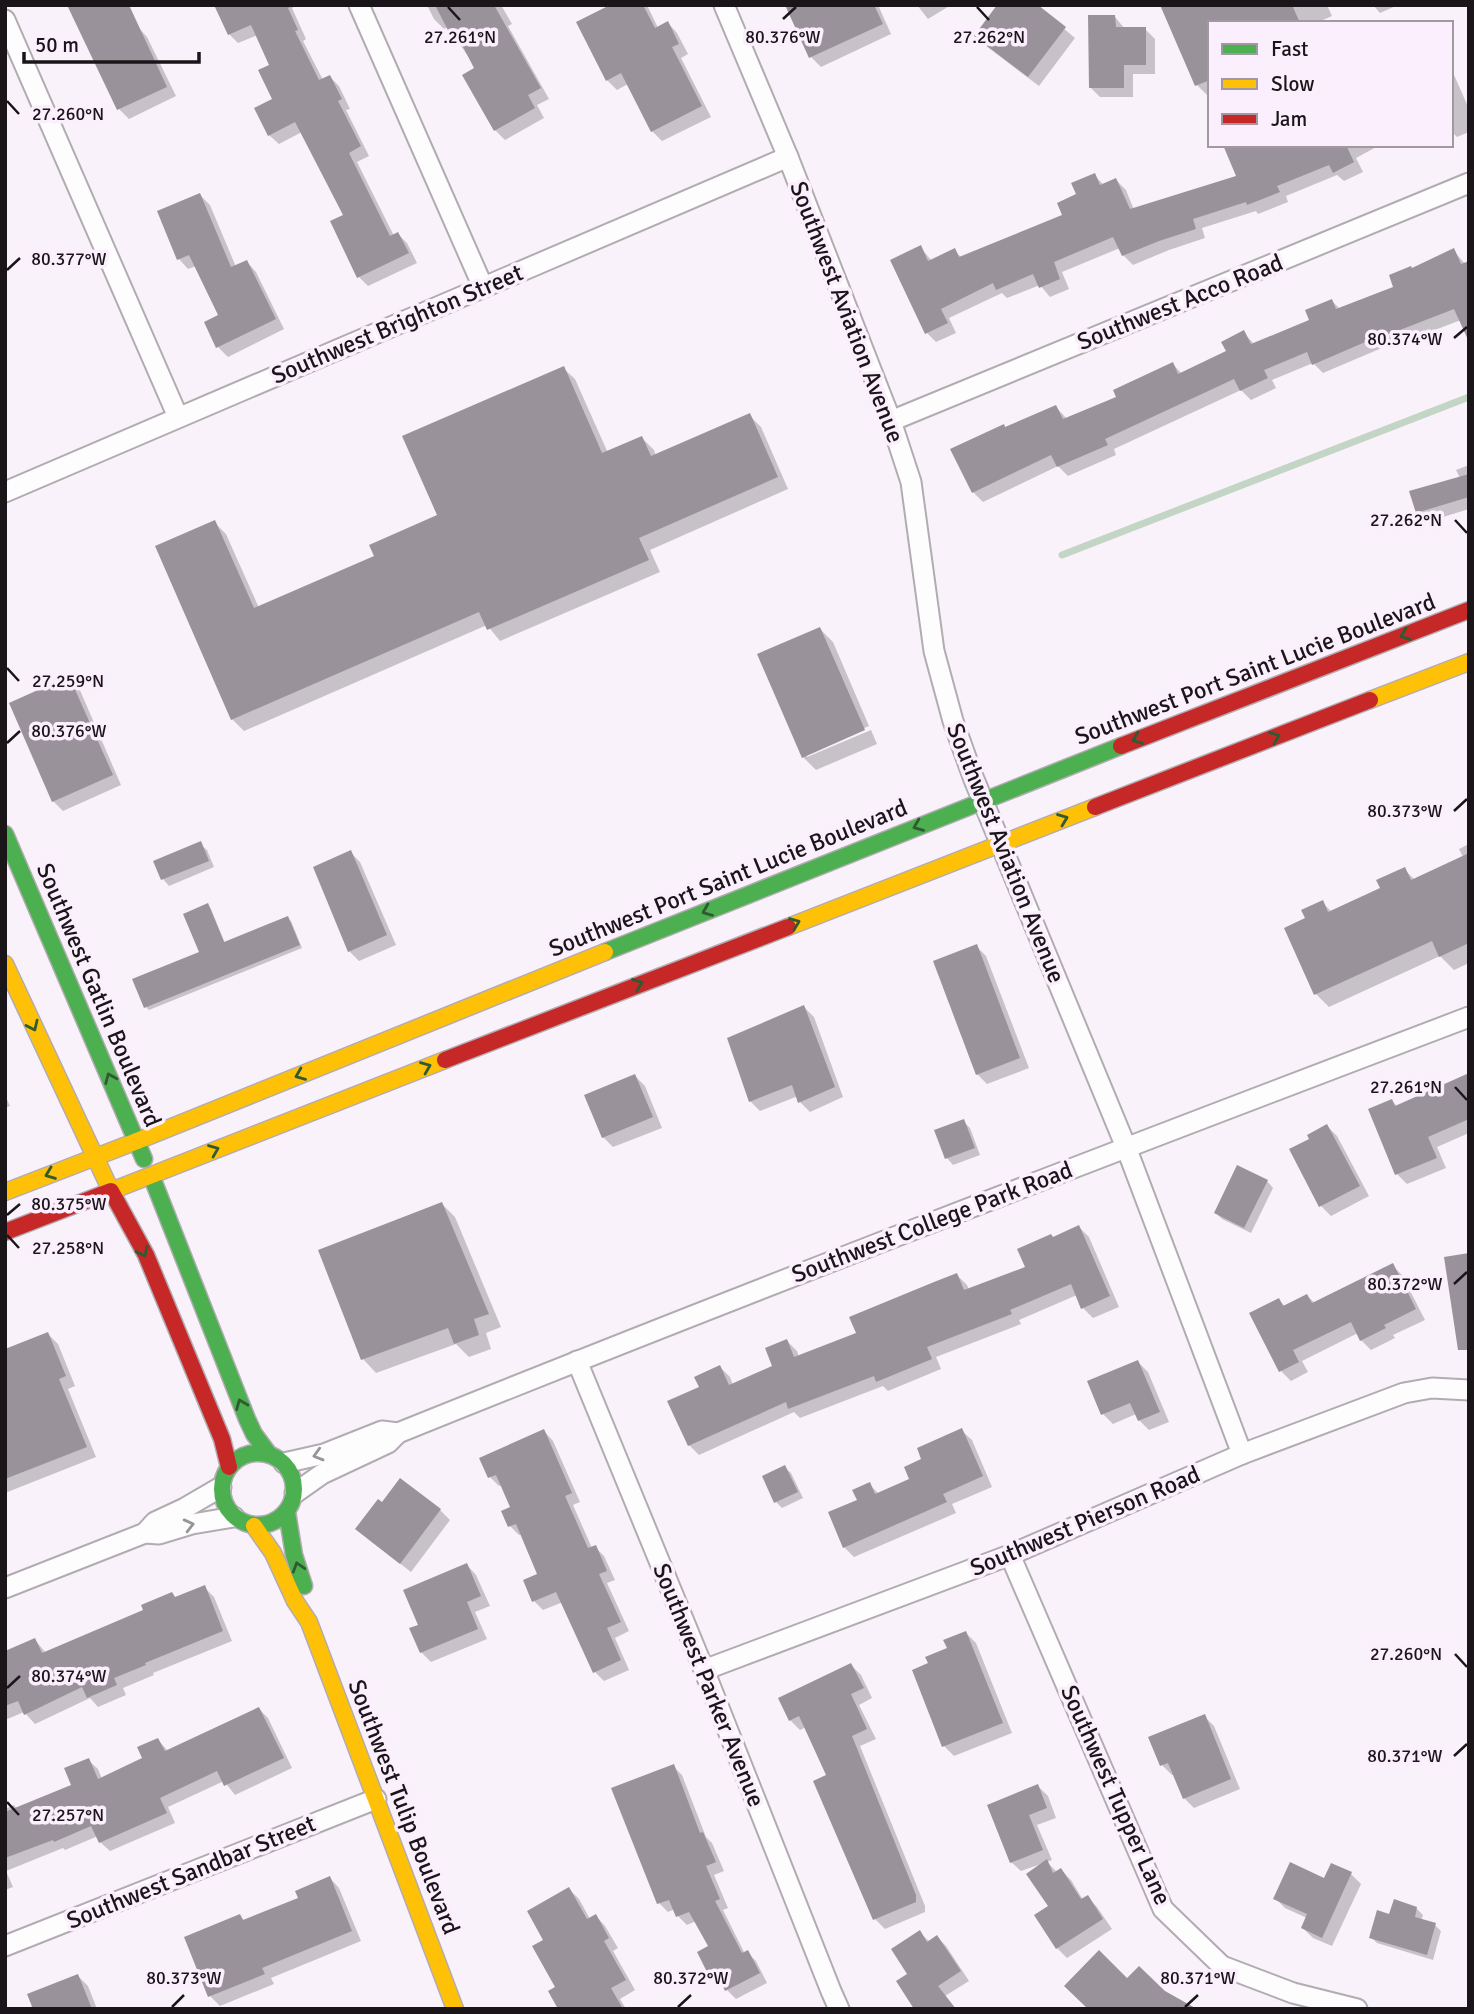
<svg xmlns="http://www.w3.org/2000/svg" width="1474" height="2014" font-family="Signika,sans-serif">
<rect width="100%" height="100%" fill="#f9f2fa"/>
<!-- shadow -->
<g fill="#0003">
<polygon points="69,5 138,27 147,37 176,96 129,119 119,109"/>
<polygon points="216,5 297,5 292,8 306,39 303,41 323,80 330,77 339,86 350,109 346,110 369,156 357,162 394,236 398,234 407,243 417,263 368,286 359,277 345,216 302,132 279,144 269,135 275,100 272,66 258,35 238,43 229,34"/>
<polygon points="427,5 501,5 512,24 508,26 549,99 537,105 544,118 505,140 495,130 476,68 448,27 444,29 434,19"/>
<polygon points="614,5 647,5 658,28 668,23 677,33 688,54 681,58 711,117 662,141 652,131 628,84 617,90 607,80"/>
<polygon points="787,5 878,5 891,34 821,67 811,57"/>
<polygon points="917,5 951,5 928,19"/>
<polygon points="999,5 1041,5 1039,8 1075,38 1039,86 986,46 976,36"/>
<polygon points="1176,5 1327,5 1332,16 1316,23 1210,23 1210,94 1207,95 1197,85 1164,10"/>
<polygon points="1373,5 1398,5 1380,13"/>
<polygon points="1115,17 1125,29 1145,29 1155,39 1155,74 1133,74 1133,97 1100,97 1090,87"/>
<polygon points="1451,68 1469,109 1469,132 1457,137 1451,131"/>
<polygon points="1236,145 1380,145 1356,158 1363,172 1344,181 1337,175 1286,196 1288,202 1258,214 1256,211 1202,228 1205,238 1169,250 1133,265 1123,255 1120,248 1062,272 1069,289 1050,297 1040,285 1007,298 1002,293 949,318 956,333 936,342 927,333 920,247 932,261 954,250 962,258 1064,216 1094,175 1104,185 1116,180 1126,190 1134,210 1238,177"/>
<polygon points="200,195 210,205 236,267 247,262 256,272 284,329 228,357 218,347 221,316 196,266 188,269 179,259"/>
<polygon points="1454,251 1465,264 1461,320 1398,344 1396,342 1323,373 1313,363 1272,380 1276,388 1251,400 1241,390 1114,449 1116,455 1068,476 1058,466 983,502 973,492 1006,428 1056,407 1067,419 1118,398 1173,364 1182,374 1228,352 1244,333 1255,345 1312,320 1332,301 1340,309 1396,288 1412,269"/>
<polygon points="563,368 575,379 608,453 642,438 654,450 656,456 749,415 761,427 788,489 650,550 660,572 500,641 487,625 244,731 232,719 214,522 226,534 259,608 377,557 439,516"/>
<polygon points="1469,465 1469,509 1427,522 1417,512 1460,478 1456,470"/>
<polygon points="820,629 833,642 869,726 807,753 807,757 871,730 877,744 816,770 803,757"/>
<polygon points="69,678 79,688 121,785 63,811 53,801"/>
<polygon points="200,844 207,850 214,867 169,886 163,879"/>
<polygon points="1469,844 1469,963 1454,970 1440,956 1329,1007 1316,994 1307,919 1322,902 1332,912 1382,889 1404,869 1415,880 1463,857 1459,849"/>
<polygon points="350,852 360,862 396,945 359,961 349,951"/>
<polygon points="208,905 211,909 225,943 287,918 291,921 302,948 149,1010 146,1007 201,953"/>
<polygon points="976,946 986,956 1029,1068 987,1084 977,1074"/>
<polygon points="804,1007 814,1017 843,1097 810,1112 800,1102 798,1096 760,1111 750,1101"/>
<polygon points="635,1076 645,1086 662,1128 613,1147 603,1137"/>
<polygon points="1469,1076 1469,1133 1437,1147 1446,1168 1407,1184 1397,1174 1370,1110 1392,1101 1398,1107"/>
<polygon points="5,1095 10,1106 5,1108"/>
<polygon points="963,1121 970,1128 980,1155 953,1165 947,1158"/>
<polygon points="1327,1126 1337,1136 1369,1196 1331,1216 1321,1206 1312,1140"/>
<polygon points="1267,1181 1273,1188 1251,1233 1222,1219 1216,1213"/>
<polygon points="442,1204 455,1217 501,1327 486,1333 491,1349 469,1357 456,1344 376,1373 363,1359 320,1251"/>
<polygon points="1079,1227 1089,1237 1119,1307 1093,1318 1083,1308 1077,1295 1019,1320 1021,1324 936,1357 941,1369 888,1391 883,1386 800,1418 794,1412 699,1455 689,1445 701,1388 720,1367 730,1377 733,1385 774,1367 787,1341 797,1351 799,1357 858,1334 957,1275 967,1285 969,1290 1027,1268 1053,1238"/>
<polygon points="1392,1265 1402,1275 1425,1320 1393,1335 1395,1338 1371,1350 1361,1340 1358,1333 1302,1361 1308,1372 1291,1381 1281,1371 1279,1300 1286,1307 1307,1296 1315,1303"/>
<polygon points="48,1334 58,1344 75,1386 68,1389 96,1457 5,1493 5,1351"/>
<polygon points="1138,1362 1148,1372 1169,1422 1149,1430 1139,1420 1136,1414 1113,1424 1103,1414"/>
<polygon points="544,1431 553,1441 580,1502 573,1505 592,1548 595,1547 604,1556 615,1580 607,1583 629,1631 615,1638 629,1670 604,1681 595,1672 563,1602 543,1610 534,1601 539,1574 522,1534 519,1535 510,1526 512,1508 502,1485 499,1486 490,1477"/>
<polygon points="962,1431 972,1440 992,1487 952,1504 956,1513 854,1557 844,1547 859,1501 870,1485 879,1494 912,1480 924,1460"/>
<polygon points="784,1467 791,1473 803,1498 782,1508 776,1502"/>
<polygon points="383,1505 440,1510 450,1520 411,1572 368,1539 358,1529"/>
<polygon points="467,1565 476,1575 490,1606 475,1612 487,1639 431,1662 421,1652 420,1625"/>
<polygon points="204,1587 214,1597 232,1641 153,1673 154,1675 123,1688 126,1695 98,1707 90,1698 35,1724 24,1712 5,1720 5,1653 35,1640 46,1653 145,1611 172,1594 177,1599"/>
<polygon points="966,1633 976,1643 1012,1733 954,1756 944,1746 949,1649"/>
<polygon points="851,1665 861,1675 872,1698 859,1705 876,1739 860,1746 925,1906 925,1912 885,1929 875,1919 829,1776 806,1727 800,1730 790,1720"/>
<polygon points="259,1709 268,1718 292,1768 235,1795 224,1781 168,1807 175,1823 110,1851 100,1842 98,1836 65,1850 63,1848 6,1871 13,1887 5,1890 5,1809 14,1805 17,1809 73,1786 88,1760 98,1769 102,1779 144,1759 158,1740 168,1751"/>
<polygon points="1204,1716 1214,1726 1240,1789 1194,1808 1184,1798 1174,1774 1172,1775 1162,1765 1151,1738"/>
<polygon points="673,1766 682,1775 706,1837 712,1843 724,1871 714,1875 728,1908 723,1910 745,1954 747,1952 756,1961 767,1983 736,1999 727,1990 723,1982 719,1984 710,1975 710,1947 696,1921 687,1925 678,1916 675,1909 668,1912 659,1903"/>
<polygon points="1038,1786 1048,1796 1056,1818 1037,1825 1052,1860 1047,1862 1057,1872 1061,1870 1071,1880 1083,1900 1087,1897 1097,1907 1112,1929 1067,1958 1057,1948 1041,1864 1021,1871 1011,1862"/>
<polygon points="1351,1874 1361,1884 1332,1946 1313,1938 1303,1928 1307,1918 1285,1908 1275,1898 1324,1880"/>
<polygon points="330,1878 339,1888 361,1941 271,1978 274,1984 220,2006 210,1996 186,1938 240,1916 245,1921 300,1899"/>
<polygon points="569,1889 579,1899 590,1919 596,1916 605,1926 618,1948 613,1951 635,1990 620,1999 626,2009 560,2009 558,1988 545,1941"/>
<polygon points="1416,1908 1423,1915 1421,1921 1435,1925 1441,1931 1433,1960 1377,1943 1371,1937 1390,1916"/>
<polygon points="919,1932 930,1942 937,1937 946,1946 969,1981 945,1996 910,1974"/>
<polygon points="78,1976 88,1986 97,2009 28,2009"/>
</g>
<g fill="none" stroke-linecap="round" stroke-linejoin="round">
<!-- stream -->
<polyline stroke="#c3d5c4" stroke-width="7" points="1062,555 1469,397"/>
</g>
<!-- building -->
<g fill="#9a929b">
<polygon points="67,5 129,5 167,87 117,110"/>
<polygon points="214,5 295,5 288,8 298,30 295,31 319,80 330,75 342,99 338,101 361,146 349,153 390,236 398,232 409,253 357,278 330,221 343,215 295,122 268,136 254,108 272,99 258,70 269,65 251,25 228,35"/>
<polygon points="435,5 494,5 541,88 528,95 535,108 494,131 462,75 474,68 457,35 452,38"/>
<polygon points="610,5 643,5 655,28 668,21 679,44 672,47 702,106 651,132 621,73 606,81 576,22"/>
<polygon points="785,5 874,5 883,24 809,58"/>
<polygon points="997,5 1038,5 1066,27 1028,77 974,36"/>
<polygon points="1160,5 1292,5 1300,23 1210,23 1210,80 1195,86"/>
<polygon points="1088,15 1115,15 1116,27 1146,27 1146,65 1124,65 1124,88 1089,88"/>
<polygon points="1223,145 1346,145 1354,162 1333,173 1329,165 1277,186 1280,192 1247,205 1246,202 1193,219 1196,229 1159,241 1122,256 1113,237 1054,262 1060,279 1039,288 1033,274 996,290 993,283 941,309 948,323 925,334 890,260 921,245 928,261 955,248 959,257 1062,215 1057,203 1076,194 1071,183 1095,173 1100,185 1116,178 1130,209 1236,176"/>
<polygon points="200,193 231,267 247,260 276,319 216,348 204,322 218,315 189,255 177,260 157,211"/>
<polygon points="1454,248 1461,264 1469,261 1469,342 1454,309 1387,335 1386,333 1312,365 1307,352 1264,370 1268,378 1240,391 1234,379 1105,439 1108,445 1057,467 1051,455 972,493 950,449 1004,424 1005,427 1056,405 1063,419 1116,397 1113,390 1173,362 1178,374 1226,351 1221,342 1244,330 1251,344 1309,320 1305,310 1332,299 1336,309 1393,287 1389,275 1411,266 1412,268"/>
<polygon points="564,366 602,453 642,436 651,456 750,413 778,477 639,538 649,560 487,630 479,612 231,720 155,546 215,520 254,608 374,556 369,545 437,515 402,436"/>
<polygon points="1469,474 1469,497 1416,513 1409,491"/>
<polygon points="820,627 865,730 802,758 757,654"/>
<polygon points="69,676 113,775 52,802 9,703"/>
<polygon points="201,841 209,861 161,880 153,861"/>
<polygon points="351,850 387,935 348,952 313,867"/>
<polygon points="1469,853 1469,943 1439,957 1432,941 1314,995 1284,928 1305,918 1301,910 1323,900 1328,912 1380,888 1376,880 1405,867 1411,880"/>
<polygon points="208,903 224,942 288,916 300,945 144,1008 132,979 199,952 183,914"/>
<polygon points="977,944 1020,1058 976,1075 933,961"/>
<polygon points="804,1005 835,1087 798,1103 792,1085 749,1102 727,1038"/>
<polygon points="1469,1073 1469,1119 1428,1137 1437,1158 1395,1175 1368,1109 1392,1099 1395,1106"/>
<polygon points="635,1074 653,1117 602,1138 584,1095"/>
<polygon points="964,1119 975,1148 945,1159 934,1130"/>
<polygon points="1327,1124 1360,1186 1319,1207 1289,1149 1309,1139 1307,1135"/>
<polygon points="1237,1165 1268,1180 1244,1228 1214,1213"/>
<polygon points="442,1202 489,1314 474,1319 479,1335 454,1344 448,1328 361,1360 318,1250"/>
<polygon points="1079,1225 1110,1296 1081,1309 1071,1284 1010,1310 1012,1314 927,1347 932,1359 876,1382 874,1376 788,1409 786,1402 688,1446 667,1401 699,1387 694,1377 720,1365 729,1385 772,1366 765,1348 787,1339 794,1357 856,1333 849,1317 934,1282 957,1273 964,1290 1025,1267 1017,1249 1051,1234 1053,1237"/>
<polygon points="1469,1253 1469,1350 1458,1350 1444,1257"/>
<polygon points="1393,1263 1416,1309 1384,1325 1386,1328 1360,1341 1351,1322 1293,1350 1299,1362 1279,1372 1249,1313 1279,1298 1283,1306 1307,1294 1312,1303"/>
<polygon points="48,1332 66,1376 59,1379 87,1447 5,1479 5,1349"/>
<polygon points="1138,1360 1160,1412 1138,1421 1130,1403 1101,1415 1087,1381"/>
<polygon points="962,1428 983,1476 943,1494 947,1502 843,1548 828,1512 857,1500 852,1490 870,1482 875,1494 909,1479 904,1467 921,1459 917,1448"/>
<polygon points="544,1429 572,1493 565,1496 588,1548 596,1545 607,1571 599,1574 621,1622 607,1628 621,1660 593,1673 556,1592 532,1602 523,1580 537,1574 516,1524 508,1527 501,1511 510,1507 496,1475 488,1478 479,1458"/>
<polygon points="785,1465 798,1492 774,1503 762,1476"/>
<polygon points="400,1478 441,1509 400,1564 355,1529 378,1499 382,1502"/>
<polygon points="467,1563 481,1596 467,1602 478,1629 420,1653 409,1628 418,1625 403,1590"/>
<polygon points="205,1585 223,1631 145,1663 146,1665 114,1678 117,1685 87,1698 82,1687 24,1715 18,1701 5,1706 5,1651 35,1638 42,1653 143,1610 141,1605 172,1592 175,1597"/>
<polygon points="966,1631 1003,1723 942,1747 912,1670 928,1663 925,1657 947,1648 943,1640"/>
<polygon points="851,1663 864,1688 851,1694 867,1729 852,1736 916,1895 916,1902 873,1920 813,1781 826,1775 799,1716 789,1721 778,1698"/>
<polygon points="259,1707 284,1758 224,1786 217,1771 160,1798 167,1813 99,1843 91,1826 54,1842 53,1840 5,1858 5,1812 71,1785 64,1768 89,1758 98,1779 142,1758 137,1747 158,1738 165,1751"/>
<polygon points="1205,1714 1231,1779 1183,1799 1168,1763 1160,1766 1148,1737"/>
<polygon points="674,1764 700,1833 703,1832 716,1862 706,1866 720,1899 715,1901 742,1953 748,1950 760,1973 725,1991 716,1972 709,1976 697,1952 708,1946 689,1912 676,1917 669,1900 657,1904 611,1788"/>
<polygon points="1038,1784 1047,1808 1029,1815 1043,1850 1010,1863 987,1805"/>
<polygon points="1047,1859 1053,1873 1061,1868 1081,1899 1088,1895 1103,1919 1056,1949 1034,1915 1048,1906 1026,1874"/>
<polygon points="1290,1862 1324,1878 1331,1863 1352,1872 1322,1938 1301,1928 1307,1914 1273,1899"/>
<polygon points="330,1876 352,1931 262,1968 265,1974 208,1997 184,1937 240,1914 243,1920 298,1898 295,1891"/>
<polygon points="569,1887 587,1919 596,1914 609,1938 604,1941 626,1980 611,1988 623,2009 558,2009 548,1991 555,1987 532,1946 543,1940 527,1911"/>
<polygon points="1394,1899 1417,1907 1415,1917 1436,1923 1427,1955 1369,1938 1377,1910 1389,1914"/>
<polygon points="920,1930 927,1942 937,1935 961,1971 938,1986 956,2009 914,2009 896,1981 907,1974 891,1949"/>
<polygon points="1099,1950 1127,1978 1139,1966 1165,1991 1197,2009 1088,2009 1064,1986"/>
<polygon points="78,1974 92,2009 33,2009 27,1994"/>
</g>
<g fill="none" stroke-linecap="round" stroke-linejoin="round">
<defs>
<g id="street">
<polyline points="359,5 483,287"/>
<polyline points="724,5 788,157 891,421 911,482 934,651 953,721 973,777 1126,1147 1242,1454"/>
<polyline points="5,20 178,417"/>
<polyline points="891,421 1469,183"/>
<polyline points="5,492 788,157"/>
<polyline points="577,1361 704,1670 831,1991 839,2009"/>
<polyline points="284,1463 324,1454 382,1431 398,1433"/>
<path d="M295 1493 322 1474 388 1443 398 1433C753 1290 1111 1153 1469 1017"/>
<polyline points="145,1533 159,1534 192,1524 234,1517"/>
<polyline points="1010,1555 1163,1909 1222,1966 1293,1993 1357,2009"/>
<polyline points="5,1588 145,1533 155,1522 185,1508 221,1487"/>
<polyline points="704,1670 1010,1555 1242,1454 1404,1393 1432,1388 1469,1390"/>
<polyline points="5,1946 376,1799"/>
</g>
<g id="fast">
<polyline points="5,834 144,1159"/>
<polyline points="605,952 1121,746"/>
<polyline points="151,1175 247,1419 254,1434 268,1453"/>
<circle cx="258" cy="1489" r="36"/>
<polyline points="287,1512 294,1555 304,1586"/>
</g>
<g id="slow">
<polyline points="1370,700 1469,662"/>
<polyline points="788,927 1095,807"/>
<polyline points="5,964 111,1191 445,1060"/>
<polyline points="137,1141 605,952"/>
<polyline points="5,1192 137,1141"/>
<polyline points="254,1526 273,1553 295,1601 309,1622 455,2009"/>
</g>
<g id="jam">
<polyline points="1121,746 1469,610"/>
<polyline points="1095,807 1370,700"/>
<polyline points="445,1060 788,927"/>
<polyline points="5,1232 111,1191 146,1255 222,1439 229,1467"/>
</g>
</defs>
<!-- street casing -->
<use href="#street" stroke="#b2acb2" stroke-width="23"/>
<!-- fast casing -->
<use href="#fast" stroke="#b2acb2" stroke-width="19"/>
<!-- slow casing -->
<use href="#slow" stroke="#b2acb2" stroke-width="19"/>
<!-- jam casing -->
<use href="#jam" stroke="#b2acb2" stroke-width="19"/>
<!-- street -->
<use href="#street" stroke="#fefdfe" stroke-width="19"/>
<!-- fast -->
<use href="#fast" stroke="#4caf50" stroke-width="16"/>
<!-- slow -->
<use href="#slow" stroke="#ffc107" stroke-width="16"/>
<!-- jam -->
<use href="#jam" stroke="#c62828" stroke-width="16"/>
</g>
<!-- one-way arrows -->
<defs><path id="oneway-chevron" d="M-2-3.5L2.5 0L-2 3.5" fill="none" stroke-width="1.6" stroke-linecap="round" stroke-linejoin="round" transform="scale(1.75)"/></defs>
<g stroke="#305a32">
<use href="#oneway-chevron" transform="translate(1405 635) rotate(159)"/>
<use href="#oneway-chevron" transform="translate(1275 737) rotate(-21)"/>
<use href="#oneway-chevron" transform="translate(1137 739) rotate(159)"/>
<use href="#oneway-chevron" transform="translate(1063 819) rotate(-21)"/>
<use href="#oneway-chevron" transform="translate(918 826) rotate(158)"/>
<use href="#oneway-chevron" transform="translate(707 911) rotate(158)"/>
<use href="#oneway-chevron" transform="translate(795 923) rotate(-21)"/>
<use href="#oneway-chevron" transform="translate(638 984) rotate(-21)"/>
<use href="#oneway-chevron" transform="translate(33 1026) rotate(65)"/>
<use href="#oneway-chevron" transform="translate(426 1067) rotate(-22)"/>
<use href="#oneway-chevron" transform="translate(300 1075) rotate(158)"/>
<use href="#oneway-chevron" transform="translate(110 1078) rotate(-113)"/>
<use href="#oneway-chevron" transform="translate(214 1150) rotate(-22)"/>
<use href="#oneway-chevron" transform="translate(50 1174) rotate(159)"/>
<use href="#oneway-chevron" transform="translate(143 1252) rotate(64)"/>
<use href="#oneway-chevron" transform="translate(241 1404) rotate(-112)"/>
<use href="#oneway-chevron" transform="translate(298 1567) rotate(-107)"/>
</g>
<g stroke="#979597">
<use href="#oneway-chevron" transform="translate(318 1455) rotate(164)"/>
<use href="#oneway-chevron" transform="translate(189 1525) rotate(-14)"/>
</g>
<!-- ticks -->
<path fill="none" stroke="#191519" stroke-width="2.5" d="M448 7 460 20M977 7 989 20M783 19 796 7M7 101 19 114M7 270 20 258M1454 338 1467 327M1455 520 1467 533M7 668 19 681M7 743 20 731M1454 811 1467 799M1455 1087 1467 1100M7 1215 20 1204M7 1235 19 1248M1454 1284 1467 1272M1455 1654 1467 1667M7 1688 20 1676M1454 1756 1467 1744M7 1802 19 1815M172 2007 184 1995M678 2007 691 1995M1185 2007 1198 1995"/>
<g text-anchor="middle" dominant-baseline="central" stroke-width="7" stroke-linejoin="round" paint-order="stroke">
<!-- street labels -->
<g font-size="24" fill="#191519" stroke="#fceffd">
<text transform="translate(1180 302) rotate(-22)">Southwest Acco Road</text>
<text transform="translate(847 312) rotate(69)">Southwest Aviation Avenue</text>
<text transform="translate(397 324) rotate(-23)">Southwest Brighton Street</text>
<text transform="translate(1255 669) rotate(-21)">Southwest Port Saint Lucie Boulevard</text>
<text transform="translate(1006 853) rotate(68)">Southwest Aviation Avenue</text>
<text transform="translate(728 878) rotate(-22)">Southwest Port Saint Lucie Boulevard</text>
<text transform="translate(99 995) rotate(67)">Southwest Gatlin Boulevard</text>
<text transform="translate(932 1222) rotate(-21)">Southwest College Park Road</text>
<text transform="translate(1085 1521) rotate(-23)">Southwest Pierson Road</text>
<text transform="translate(709 1685) rotate(68)">Southwest Parker Avenue</text>
<text transform="translate(1116 1795) rotate(66)">Southwest Tupper Lane</text>
<text transform="translate(404 1807) rotate(69)">Southwest Tulip Boulevard</text>
<text transform="translate(191 1872) rotate(-22)">Southwest Sandbar Street</text>
</g>
</g>
<g font-size="18" text-anchor="middle" fill="#191519" stroke="#fceffd" stroke-width="7" stroke-linejoin="round" paint-order="stroke">
<text x="783" y="43">80.376°W</text>
<text x="460" y="43">27.261°N</text>
<text x="989" y="43">27.262°N</text>
<text x="68" y="120">27.260°N</text>
<text x="69" y="265">80.377°W</text>
<text x="1405" y="345">80.374°W</text>
<text x="1406" y="526">27.262°N</text>
<text x="68" y="687">27.259°N</text>
<text x="69" y="737">80.376°W</text>
<text x="1405" y="817">80.373°W</text>
<text x="1406" y="1093">27.261°N</text>
<text x="69" y="1210">80.375°W</text>
<text x="68" y="1254">27.258°N</text>
<text x="1405" y="1290">80.372°W</text>
<text x="1406" y="1660">27.260°N</text>
<text x="69" y="1682">80.374°W</text>
<text x="1405" y="1762">80.371°W</text>
<text x="68" y="1821">27.257°N</text>
<text x="184" y="1984">80.373°W</text>
<text x="691" y="1984">80.372°W</text>
<text x="1198" y="1984">80.371°W</text>
</g>
<!-- border -->
<rect width="1474" height="2014" fill="none" stroke="#191519" stroke-width="14"/>
<!-- legend -->
<rect x="1208" y="21" width="245" height="126" fill="#fceffd" stroke="#a198a2" stroke-width="2"/>
<rect x="1222" y="44" width="35" height="10" fill="#4caf50" stroke="#a198a2" stroke-width="2"/>
<text x="1271" y="56" font-size="21" fill="#191519">Fast</text>
<rect x="1222" y="79" width="35" height="10" fill="#ffc107" stroke="#a198a2" stroke-width="2"/>
<text x="1271" y="91" font-size="21" fill="#191519">Slow</text>
<rect x="1222" y="114" width="35" height="10" fill="#c62828" stroke="#a198a2" stroke-width="2"/>
<text x="1271" y="126" font-size="21" fill="#191519">Jam</text>
<!-- scale -->
<path d="M24 52v10h175v-10" fill="none" stroke="#191519" stroke-width="3.5"/>
<text x="35" y="52" font-size="21" fill="#191519" stroke="#fceffd" stroke-width="5" paint-order="stroke">50 m</text>
</svg>
